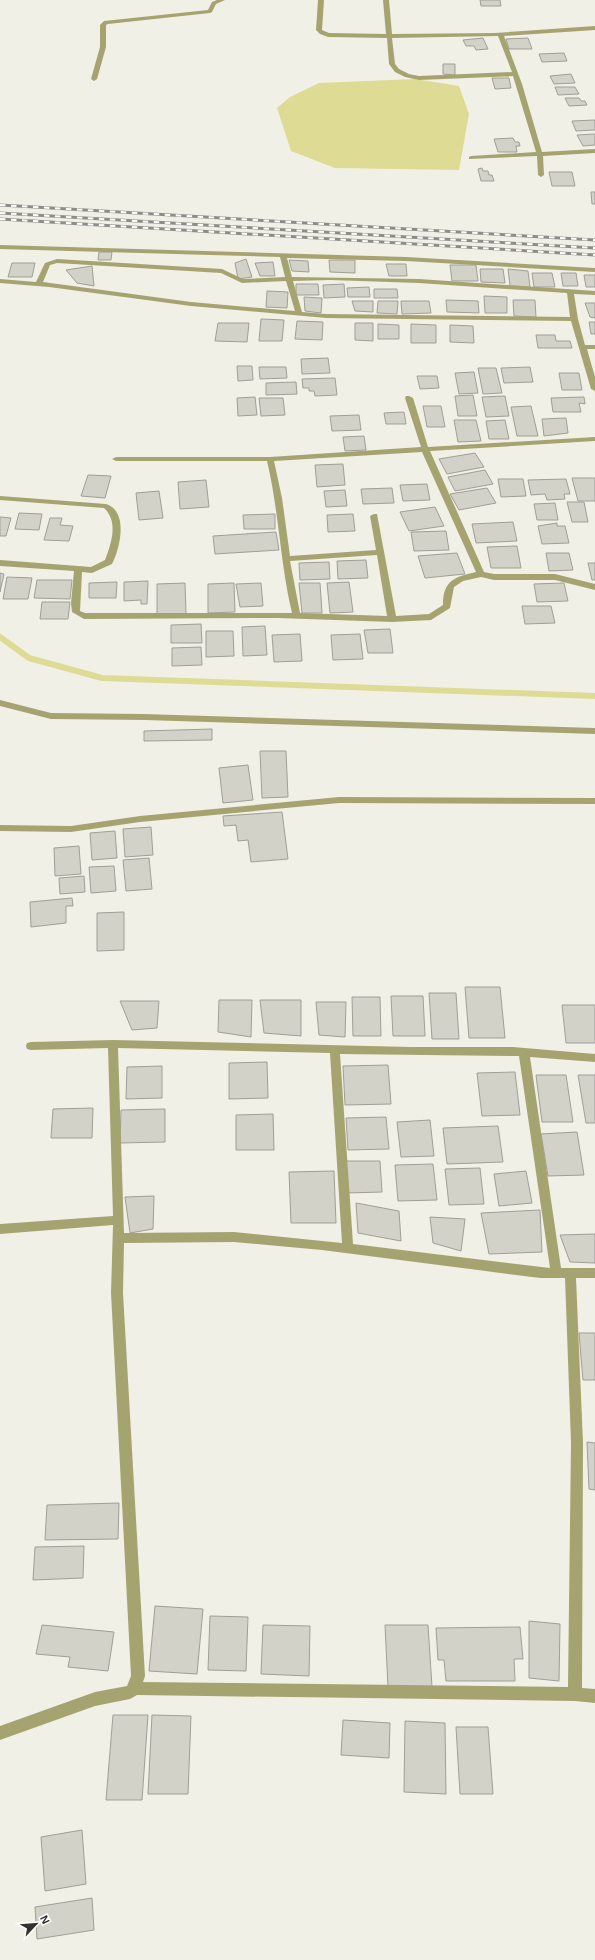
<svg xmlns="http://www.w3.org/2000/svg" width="595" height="1960" font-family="Arial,sans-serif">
<rect width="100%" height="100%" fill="#f0f0e7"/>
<!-- water -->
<polygon fill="#dedc94" points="415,79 459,86 469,114 459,170 335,168 291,151 277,108 290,97 319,83"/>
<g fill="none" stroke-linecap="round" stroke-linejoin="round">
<!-- stream -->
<polyline stroke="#dedc94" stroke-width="6" points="0,637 29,658 102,678 595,696"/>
</g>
<!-- building -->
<g fill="#d2d2c9" stroke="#9f9f97">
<polygon points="480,0 500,0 501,6 481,6"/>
<polygon points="483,38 488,49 476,50 474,46 466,46 463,40"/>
<polygon points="528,38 532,49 509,49 506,39"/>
<polygon points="564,53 567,61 542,62 539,54"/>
<polygon points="443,64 455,64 455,75 443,74"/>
<polygon points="571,74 575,83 554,84 550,76"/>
<polygon points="492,78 509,78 511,88 495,89"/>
<polygon points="555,87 575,87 579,94 558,95"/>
<polygon points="565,98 579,98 581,101 585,101 587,105 569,106"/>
<polygon points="595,120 595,130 576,131 572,121"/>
<polygon points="595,134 595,145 583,146 577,135"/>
<polygon points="513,138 515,142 519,142 520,146 516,146 517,152 498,152 494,139"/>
<polygon points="482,168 483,171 488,171 489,175 492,175 494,181 481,181 478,169"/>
<polygon points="549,172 572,172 575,186 552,186"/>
<polygon points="591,192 595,192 595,204 592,204"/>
<polygon points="99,252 112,252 111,260 98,260"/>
<polygon points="246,259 252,277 238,279 235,263"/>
<polygon points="289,260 308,261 309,272 292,271"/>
<polygon points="329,260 355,260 355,273 330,272"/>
<polygon points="273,262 275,276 260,276 255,263"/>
<polygon points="12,263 35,263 32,277 8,277"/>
<polygon points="386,264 406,264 407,276 389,276"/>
<polygon points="450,265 476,265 478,281 452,281"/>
<polygon points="92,266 94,286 77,283 66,270"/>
<polygon points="480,269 503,269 505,283 481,282"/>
<polygon points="508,269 528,271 530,287 510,286"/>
<polygon points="532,273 552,273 555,287 534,287"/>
<polygon points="561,273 576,273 578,286 563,286"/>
<polygon points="584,275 595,275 595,287 586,287"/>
<polygon points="296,284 318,284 319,295 296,295"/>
<polygon points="344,284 345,297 324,298 323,285"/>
<polygon points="369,287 370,297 348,297 347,288"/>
<polygon points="374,289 397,289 398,298 374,298"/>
<polygon points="267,291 288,292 287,308 266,307"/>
<polygon points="484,296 507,297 507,313 485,313"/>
<polygon points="304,297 322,298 321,313 305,311"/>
<polygon points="446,300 478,301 479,313 447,312"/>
<polygon points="513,300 535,300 536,317 514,316"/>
<polygon points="352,301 373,301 373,312 355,311"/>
<polygon points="378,301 398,301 397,314 377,313"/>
<polygon points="401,301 429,301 431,313 402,314"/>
<polygon points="585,303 595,303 595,318 590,317"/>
<polygon points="261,319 284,320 282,341 259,341"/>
<polygon points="297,321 323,322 322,340 295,339"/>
<polygon points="589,322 595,322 595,334 591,334"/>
<polygon points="218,323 249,323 247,342 215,341"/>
<polygon points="355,323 373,323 373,341 355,340"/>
<polygon points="378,324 399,325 399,339 378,339"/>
<polygon points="411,324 436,325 436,343 411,343"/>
<polygon points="450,325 473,326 474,343 450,342"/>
<polygon points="536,335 555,335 556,341 570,341 572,348 538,348"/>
<polygon points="328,358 330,373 302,374 301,359"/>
<polygon points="237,366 252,366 253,380 238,381"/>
<polygon points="259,367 286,367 287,378 260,379"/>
<polygon points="530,367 533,382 504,383 501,368"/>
<polygon points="478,368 496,368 502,393 483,394"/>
<polygon points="474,372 478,393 459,394 455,373"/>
<polygon points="559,373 579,373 582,390 562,390"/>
<polygon points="417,376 437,376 439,388 420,389"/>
<polygon points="335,378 337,395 315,396 314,391 309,391 309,388 303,388 302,379"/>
<polygon points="296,382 297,394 266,395 266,383"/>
<polygon points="473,395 477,416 458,416 455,396"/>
<polygon points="505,396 509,416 486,417 482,397"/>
<polygon points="255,397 257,415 238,416 237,398"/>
<polygon points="584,397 585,404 579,403 581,412 553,412 551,398"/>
<polygon points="259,398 283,398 285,415 261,416"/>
<polygon points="423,406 441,406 445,427 427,427"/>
<polygon points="531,406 538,436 517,436 511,407"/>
<polygon points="404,412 406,424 386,424 384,413"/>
<polygon points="359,415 361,430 332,431 330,416"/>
<polygon points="566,418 568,433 544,436 542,419"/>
<polygon points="454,420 476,420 481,441 458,442"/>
<polygon points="505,420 509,439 489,439 486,421"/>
<polygon points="364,436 366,450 345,451 343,437"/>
<polygon points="475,453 484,467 447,474 439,459"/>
<polygon points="343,464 345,485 317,487 315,465"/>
<polygon points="485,470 493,484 455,491 448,477"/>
<polygon points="88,475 111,476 105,498 81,496"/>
<polygon points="572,478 595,478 595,501 578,501"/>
<polygon points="498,479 523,479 526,496 501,497"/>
<polygon points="566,479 570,494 564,494 565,499 547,500 545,494 531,495 528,480"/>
<polygon points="206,480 209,507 180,509 178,482"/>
<polygon points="427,484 430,500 403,501 400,485"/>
<polygon points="392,488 394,503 363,504 361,489"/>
<polygon points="487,488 496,503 459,510 450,494"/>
<polygon points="345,490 347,506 326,507 324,491"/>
<polygon points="159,491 163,518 139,520 136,493"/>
<polygon points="567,502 584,502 588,522 572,522"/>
<polygon points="555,503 558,520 537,520 534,504"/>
<polygon points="435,507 444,526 409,531 400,512"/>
<polygon points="19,513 42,514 39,530 15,529"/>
<polygon points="275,514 275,529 244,529 243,515"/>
<polygon points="353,514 355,531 328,532 327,515"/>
<polygon points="0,517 11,518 6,536 0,536"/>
<polygon points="50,518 62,518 60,525 73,526 69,541 44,540"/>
<polygon points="513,522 517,541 476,543 472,524"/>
<polygon points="557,523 557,526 565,526 569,543 542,544 538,526"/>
<polygon points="446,531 449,550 414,551 411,532"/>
<polygon points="276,532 279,550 215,554 213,536"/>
<polygon points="517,546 521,568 491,568 487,547"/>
<polygon points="457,553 465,574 425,578 418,556"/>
<polygon points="546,553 569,553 573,570 549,571"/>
<polygon points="366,560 368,578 338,579 337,561"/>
<polygon points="329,562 330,579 300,580 299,563"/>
<polygon points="588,563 595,563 595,580 592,580"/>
<polygon points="0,573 4,574 0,592"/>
<polygon points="7,577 32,578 28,599 3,599"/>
<polygon points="37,580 72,580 70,599 34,598"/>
<polygon points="148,581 147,604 141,604 141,600 124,601 124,582"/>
<polygon points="117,582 116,598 89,598 89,583"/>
<polygon points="349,582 353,612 330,613 327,583"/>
<polygon points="185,583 186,614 157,615 157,584"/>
<polygon points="234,583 235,612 208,613 208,584"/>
<polygon points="261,583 263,606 240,607 236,584"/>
<polygon points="299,583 320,583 322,613 302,613"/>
<polygon points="564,583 568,601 537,602 534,584"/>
<polygon points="42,602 70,602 68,619 40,619"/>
<polygon points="522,606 551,606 555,623 525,624"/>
<polygon points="201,624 202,643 171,643 171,625"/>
<polygon points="265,626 267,655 243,656 242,627"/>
<polygon points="390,629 393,653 368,653 364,630"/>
<polygon points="206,631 233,631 234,656 206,657"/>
<polygon points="300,634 302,661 274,662 272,635"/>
<polygon points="360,634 363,659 333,660 331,635"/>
<polygon points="201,647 202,665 172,666 172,648"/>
<polygon points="212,729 212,740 144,741 144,731"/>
<polygon points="260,751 286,751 288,797 262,798"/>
<polygon points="248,765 253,800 223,803 219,768"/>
<polygon points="282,812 288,859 251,862 248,840 238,841 236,825 224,826 223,816"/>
<polygon points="151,827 153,855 125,857 123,829"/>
<polygon points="115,831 117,858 92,860 90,833"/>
<polygon points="79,846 81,874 55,876 54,848"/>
<polygon points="149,858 152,889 126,891 123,860"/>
<polygon points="114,866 116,891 91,893 89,867"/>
<polygon points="84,876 85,892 60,894 59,878"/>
<polygon points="72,898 73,906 66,906 66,923 31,927 30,902"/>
<polygon points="124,912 124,950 97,951 97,913"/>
<polygon points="465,987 500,987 505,1038 469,1038"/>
<polygon points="429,993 456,993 459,1039 432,1039"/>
<polygon points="391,996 423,996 425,1036 393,1036"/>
<polygon points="352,997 380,997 381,1036 353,1036"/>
<polygon points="219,1000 252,1000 251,1037 218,1032"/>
<polygon points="260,1000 301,1000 301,1036 264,1033"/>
<polygon points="120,1001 159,1001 157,1028 132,1030"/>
<polygon points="316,1002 346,1002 345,1037 319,1035"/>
<polygon points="562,1005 595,1005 595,1043 566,1043"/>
<polygon points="267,1062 268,1098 229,1099 229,1063"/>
<polygon points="388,1065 391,1104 345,1105 343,1066"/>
<polygon points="162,1066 162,1098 126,1099 127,1067"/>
<polygon points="515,1072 520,1115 482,1116 477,1073"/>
<polygon points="536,1075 566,1075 573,1122 542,1122"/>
<polygon points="578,1075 595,1075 595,1123 586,1123"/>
<polygon points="93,1108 92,1138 51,1138 53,1109"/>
<polygon points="165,1109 165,1142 120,1143 121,1110"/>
<polygon points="273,1114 274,1150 236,1150 236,1115"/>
<polygon points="386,1117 389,1149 348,1150 346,1118"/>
<polygon points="430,1120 434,1156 401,1157 397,1122"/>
<polygon points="498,1126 503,1162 447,1164 443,1128"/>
<polygon points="577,1132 584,1175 548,1176 541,1134"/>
<polygon points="346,1161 380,1161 382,1192 347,1193"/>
<polygon points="433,1164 437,1200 398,1201 395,1165"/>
<polygon points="480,1168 484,1204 449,1205 445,1169"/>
<polygon points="334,1171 336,1223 291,1223 289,1172"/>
<polygon points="526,1171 532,1203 499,1206 494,1174"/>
<polygon points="154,1196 153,1229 130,1233 125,1197"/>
<polygon points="356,1203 399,1211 401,1241 358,1233"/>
<polygon points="540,1210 542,1252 489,1254 481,1213"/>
<polygon points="430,1217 465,1219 461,1251 433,1243"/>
<polygon points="595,1234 595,1263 570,1262 560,1235"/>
<polygon points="579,1333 595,1333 595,1380 583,1380"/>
<polygon points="587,1442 595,1443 595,1490 589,1489"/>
<polygon points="119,1503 118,1539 45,1540 47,1505"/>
<polygon points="84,1546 83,1578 33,1580 35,1547"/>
<polygon points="155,1606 203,1609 197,1674 149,1671"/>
<polygon points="210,1616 248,1617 246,1671 208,1670"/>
<polygon points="529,1621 560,1624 559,1681 529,1678"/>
<polygon points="42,1625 114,1632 108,1671 68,1667 70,1657 36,1654"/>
<polygon points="263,1625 310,1626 309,1676 261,1674"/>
<polygon points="385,1625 428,1625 432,1687 388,1687"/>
<polygon points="520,1627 523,1659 514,1659 515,1681 446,1681 444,1660 438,1660 436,1628"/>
<polygon points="113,1715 148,1715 142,1800 106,1800"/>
<polygon points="152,1715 191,1716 188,1794 148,1794"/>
<polygon points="343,1720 390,1723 389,1758 341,1755"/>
<polygon points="405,1721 445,1723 446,1794 404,1792"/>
<polygon points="456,1727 488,1727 493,1794 460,1794"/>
<polygon points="82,1830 86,1884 45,1891 41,1837"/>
<polygon points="92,1898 94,1930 37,1939 35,1907"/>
</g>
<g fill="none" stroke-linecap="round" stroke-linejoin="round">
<!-- minor -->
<g fill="#a5a471" fill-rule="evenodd">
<polygon points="217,0 225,0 216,4 212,12 210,13 108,24 106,25 106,47 97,79 94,81 91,79 100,47 100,25 104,21 208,10 212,2"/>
<path d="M318 0H324L322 30 329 33 386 34 383 0H389L392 34 495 33 595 26V30L504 36 522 84 542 152 595 149V153L543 156 544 175 541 177 538 175 537 156 469 159V157L471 156 536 152 513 76 419 80 405 77 395 72 389 64 387 38 328 37 320 34 316 30ZM498 36 512 72 419 76 409 74 399 69 395 64 392 38Z"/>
<path d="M0 245 406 257 595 268V272L406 261 287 258 292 277 419 279 595 291V295L574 294 578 319 585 345H595V349H587L595 377V391L591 389 571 321 326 318 191 306 49 287 0 283V279L36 282 45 263 57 259 222 269 243 279 285 277 280 257 0 249ZM57 263 221 273 242 283 286 281 295 311 191 302 43 282 50 265ZM330 280 419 283 567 293 570 317 326 314 302 312 293 281Z"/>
<path d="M406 396H409L413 398 428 447 595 437V441L430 451 484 572 494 574H555L595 584V590L555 580H494L481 577 463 581 454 587 450 608 431 620 392 622 278 618 84 619 72 612 71 603 74 571 0 566V560L91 567 105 560C111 544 119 522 104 508L0 500V496L106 504C129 511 120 549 112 564L92 573 82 572 80 611 85 613H292C280 563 279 511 267 461H116L112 459 116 457H270L421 447 405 398ZM422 452 476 572C455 577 443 580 443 605L429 614 396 616 377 514H374L370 516 376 550 290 556 282 498 274 461ZM377 555 387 616 300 613 290 561Z"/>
<polygon points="0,700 51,713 144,714 595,728 595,734 144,720 51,719 0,706"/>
<polygon points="339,797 595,798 595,804 339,803 140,822 71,832 0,831 0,825 71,826 140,816"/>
<path d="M113 1040 411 1047H513L595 1054V1062L530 1057 561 1268H595V1278H576L583 1443 582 1688 595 1689V1703L575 1701 137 1695 130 1699 95 1706 0 1740V1726L95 1692 127 1686 131 1676 111 1293 113 1225 0 1234V1224L113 1216 108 1048 31 1050 27 1049 26 1046 27 1043 31 1042ZM118 1048 330 1053 342 1243 234 1232 124 1233ZM340 1054 519 1056 550 1268 353 1244ZM234 1242 322 1250 540 1278H565L571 1443 568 1687 143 1682 145 1676 123 1293 124 1243Z"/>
</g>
<defs>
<g id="rail">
<polyline points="0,205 595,240"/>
<polyline points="0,213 595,248"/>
<polyline points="0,219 595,255"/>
</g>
</defs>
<!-- rail casing -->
<use href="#rail" stroke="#8d8d88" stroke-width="3"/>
<!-- rail -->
<use href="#rail" stroke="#fffffe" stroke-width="2" stroke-dasharray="5.5" stroke-linecap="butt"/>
</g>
<!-- north arrow -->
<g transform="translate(36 1924) rotate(64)" stroke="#fffffe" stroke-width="3" paint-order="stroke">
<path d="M0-3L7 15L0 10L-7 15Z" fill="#32322f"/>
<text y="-6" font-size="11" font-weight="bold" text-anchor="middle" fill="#32322f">N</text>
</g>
</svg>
